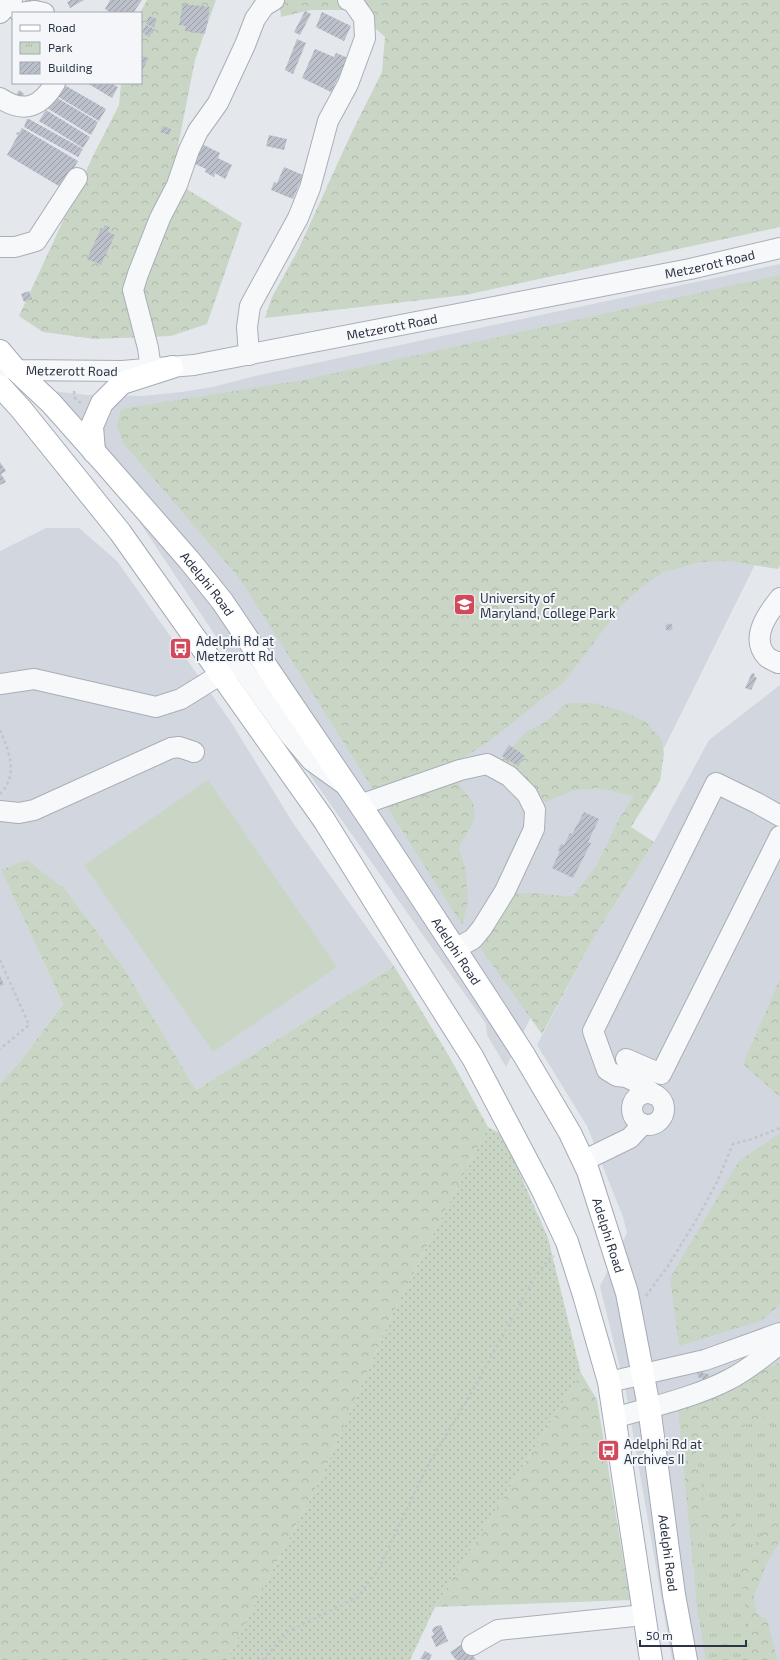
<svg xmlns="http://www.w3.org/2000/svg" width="780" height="1660" font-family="'Exo 2',sans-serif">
<defs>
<pattern id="grass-dots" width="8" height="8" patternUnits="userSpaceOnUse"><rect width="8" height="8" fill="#c9d6c5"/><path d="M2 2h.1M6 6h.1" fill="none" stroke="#adb8ab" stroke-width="1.8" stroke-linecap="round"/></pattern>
<pattern id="forest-crowns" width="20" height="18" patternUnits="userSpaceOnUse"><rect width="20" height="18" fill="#c9d6c5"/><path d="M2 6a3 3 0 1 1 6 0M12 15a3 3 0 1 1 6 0" fill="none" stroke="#adb8ab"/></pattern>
<pattern id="park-tufts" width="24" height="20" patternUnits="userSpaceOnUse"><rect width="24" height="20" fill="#c9d6c5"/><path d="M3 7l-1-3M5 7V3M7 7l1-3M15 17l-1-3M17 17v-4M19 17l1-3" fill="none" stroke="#adb8ab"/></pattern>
<pattern id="building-hatch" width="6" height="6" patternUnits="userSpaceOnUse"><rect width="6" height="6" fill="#bbc0ca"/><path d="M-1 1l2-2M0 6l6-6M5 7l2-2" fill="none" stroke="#989da6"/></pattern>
</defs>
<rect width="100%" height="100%" fill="#e4e7ec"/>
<!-- built -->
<g fill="#d2d6de">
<polygon points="780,264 780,514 506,1067 487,1035 486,1024 285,740 52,391 86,395 143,396 181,392 213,387 255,376"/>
<polygon points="46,528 79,528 117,561 231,722 293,823 394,966 196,1090 126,971 66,890 1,870 63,1004 18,1064 0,1083 0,551"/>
<polygon points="780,685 780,1660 672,1660 626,1393 600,1286 627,1233 623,1217 587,1126 537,1045 594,937 654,842 709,740"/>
</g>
<!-- grass -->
<polygon fill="url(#grass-dots)" points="488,1127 503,1135 548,1238 581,1373 435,1607 410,1660 227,1660 251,1611 322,1476 393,1313"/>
<!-- forest -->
<g fill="url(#forest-crowns)">
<polygon points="147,0 216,0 195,60 178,146 185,188 242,223 207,324 171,336 95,339 43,332 19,316 94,154 119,105 121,83 141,83 140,13"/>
<polygon points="279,0 780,0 780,227 465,295 265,318 272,297 298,250 352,132 382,72 385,37 355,10 311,10 281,17"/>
<polygon points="780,275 780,565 778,569 729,561 700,562 664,572 645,584 623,604 565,681 488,742 456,762 375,792 240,579 123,443 117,425 121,409 303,380"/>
<polygon points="567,703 593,703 619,710 645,721 661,739 664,753 660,781 631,827 654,842 594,937 542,1034 481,949 514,893 537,893 572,897 597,865 619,819 634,796 597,788 574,790 546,802 527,788 501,760 526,732 547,721"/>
<polygon points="457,782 473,802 475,818 459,848 466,871 468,902 462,925 386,805 426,789"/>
<polygon points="27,860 66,890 126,971 196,1090 394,966 449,1056 488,1127 393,1313 322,1476 251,1611 227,1660 0,1660 0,1083 18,1064 63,1004 1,870"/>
<polygon points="780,979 780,1097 743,1064"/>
<polygon points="780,1133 780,1305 760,1321 679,1346 670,1278 739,1161"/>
<polygon points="780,1362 780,1541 766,1565 754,1596 756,1612 761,1617 767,1619 777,1658 780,1660 714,1660 693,1565 678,1410"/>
<polygon points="581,1373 597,1400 630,1600 435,1607"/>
</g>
<!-- park -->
<polygon fill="url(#park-tufts)" points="780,1408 780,1509 740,1565 751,1658 706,1660 696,1600 692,1528 735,1532 736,1514 705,1510 696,1450"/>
<!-- pitch -->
<polygon fill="#c9d6c5" points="208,780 337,967 213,1052 84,865"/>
<!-- building -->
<g fill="url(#building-hatch)">
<polygon points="25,0 40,0 28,7"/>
<polygon points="71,0 84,0 70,8 67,2"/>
<polygon points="110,0 142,0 133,13 111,13 105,9"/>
<polygon points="183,4 210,7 205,34 185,31 186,26 179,25"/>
<polygon points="305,11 311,14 300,35 294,32"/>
<polygon points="322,12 351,26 344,41 316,27"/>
<polygon points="149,16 157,19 154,27 146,24"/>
<polygon points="146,25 154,29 149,37 142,32"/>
<polygon points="297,39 306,43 293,74 285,70"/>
<polygon points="315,49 334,57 336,53 348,58 331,92 302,78"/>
<polygon points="141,55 148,59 141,73"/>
<polygon points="61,83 106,109 99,121 55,95"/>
<polygon points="87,83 111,83 118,87 112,98"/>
<polygon points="19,90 24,94 21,101 15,97"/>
<polygon points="54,96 98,122 91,135 47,108"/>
<polygon points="46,110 90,137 83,148 39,121"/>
<polygon points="27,119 29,119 83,149 78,157 24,127"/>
<polygon points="163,126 171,129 169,135 160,132"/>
<polygon points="22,128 78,161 62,188 7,155 18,135 16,134 18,132 19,133"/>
<polygon points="269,135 287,139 284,150 266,146"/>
<polygon points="202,144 220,153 218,158 232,165 225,179 215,173 214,177 205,172 206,169 193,163"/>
<polygon points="284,167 303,175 293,199 271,190 274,182 277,183"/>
<polygon points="105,225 110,227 108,232 115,235 101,265 87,259 101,228 103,229"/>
<polygon points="29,291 32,299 24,302 21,294"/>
<polygon points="0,462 6,471 1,474 6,482 0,485"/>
<circle cx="669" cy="627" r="3.5"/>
<polygon points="752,673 755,674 754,676 757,678 751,690 745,688"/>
<polygon points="509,745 525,756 518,766 502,756"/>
<polygon points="584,812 599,819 588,842 591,843 573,878 552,868 560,851 558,850 561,844 564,845 570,833 572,834"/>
<polygon points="0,976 4,985 0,986"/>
<polygon points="703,1371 703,1373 708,1374 709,1376 703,1380 702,1378 699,1378 697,1374 697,1372"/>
<polygon points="441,1625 448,1641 436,1647 431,1636 434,1635 432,1630 434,1627"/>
<polygon points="464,1643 476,1660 456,1660 450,1652"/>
<polygon points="425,1651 432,1655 429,1660 420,1659"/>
</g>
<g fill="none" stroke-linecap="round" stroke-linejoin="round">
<defs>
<g id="minor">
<polyline points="0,13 12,0"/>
<polyline points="20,13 35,11 44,13"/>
<path d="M0 98C24 114 41 107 55 83"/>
<polyline points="0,247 15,247 36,241 77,178"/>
<polyline points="249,355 247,327 250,306 298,218 310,188 328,121 348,84 365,38 364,18 352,1 348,0"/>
<path id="s1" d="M6 368 16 370 122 371 194 365 690 269 780 248"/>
<polyline points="151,369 148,348 133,290 138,274 160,218 177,185 189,150 198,131 218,103 245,45 255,19 264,6 274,0"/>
<path d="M780 598C768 613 749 638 767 657 769 659 775 661 778 663L780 662"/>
<polyline points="0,684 34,679 156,707 181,699 231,668 237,666 244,671 289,734 312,761 344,784"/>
<polyline points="360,805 460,770 487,764 509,776 527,794 535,810 534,829 505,891 482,928 473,939 455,949"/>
<polyline points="0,811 19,813 34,810 171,748 179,747 194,752"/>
<polyline points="626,1059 661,1074 780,836"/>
<circle cx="648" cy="1109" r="16"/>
<polyline points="653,1094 641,1084 626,1077 617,1076 607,1070 593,1031 716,783 757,803 780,816"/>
<polyline points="583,1161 630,1138 643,1124"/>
<polyline points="609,1382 705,1360 780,1333"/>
<path d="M614 1418C651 1407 696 1397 730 1379 748 1370 764 1356 780 1344"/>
<polyline points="472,1645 498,1630 644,1615"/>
</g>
<g id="major">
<path id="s2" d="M0 351 16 370 51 403 107 466 189 560 222 601 371 821 482 990 524 1055 570 1133 588 1171 627 1293 649 1407 674 1595 686 1660"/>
<polyline points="0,386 21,409 120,532 324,820 411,960 473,1058 543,1191 567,1242 584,1295 609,1382 651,1660"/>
<polyline points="94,452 92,426 102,403 122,383 172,367"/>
</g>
</defs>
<!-- minor casing -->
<use href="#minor" stroke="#a9aeb7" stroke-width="22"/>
<!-- major casing -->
<use href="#major" stroke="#a3abb8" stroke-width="24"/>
<!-- path -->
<g stroke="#c2c5cb" stroke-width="2.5" stroke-dasharray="3 3" stroke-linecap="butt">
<polyline points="74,391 75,398 82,404"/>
<path d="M0 730C9 751 19 775 0 794"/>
<polyline points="0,960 29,1025 0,1049"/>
<polyline points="646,1296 668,1266 698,1217 717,1182 733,1144 752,1139 780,1128"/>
<polyline points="263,1660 287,1632 358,1597 378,1570 427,1467 474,1388 535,1277 549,1259 554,1256"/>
</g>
<!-- minor -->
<use href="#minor" stroke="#f7f8fa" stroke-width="20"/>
<!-- major -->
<use href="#major" stroke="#fff" stroke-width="22"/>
</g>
<!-- icons -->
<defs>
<symbol id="university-square" viewBox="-11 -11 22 22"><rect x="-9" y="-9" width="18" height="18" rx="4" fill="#d1495b" stroke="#f4f6f9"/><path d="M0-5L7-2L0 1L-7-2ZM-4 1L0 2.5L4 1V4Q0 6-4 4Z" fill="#fff"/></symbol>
<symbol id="bus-square" viewBox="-11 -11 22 22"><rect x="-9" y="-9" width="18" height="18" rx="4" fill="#d1495b" stroke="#f4f6f9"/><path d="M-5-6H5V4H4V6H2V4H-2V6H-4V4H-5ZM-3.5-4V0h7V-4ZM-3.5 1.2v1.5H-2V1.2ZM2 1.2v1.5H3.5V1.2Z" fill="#fff"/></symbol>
</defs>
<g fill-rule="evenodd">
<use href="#university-square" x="452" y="592" width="25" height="25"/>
<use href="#bus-square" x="168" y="636" width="25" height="25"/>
<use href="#bus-square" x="596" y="1438" width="25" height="25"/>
</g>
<g text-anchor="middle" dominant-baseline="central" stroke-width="4" stroke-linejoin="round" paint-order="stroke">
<!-- street labels -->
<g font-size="13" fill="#2b3445" stroke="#f4f6f9">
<text stroke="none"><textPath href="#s1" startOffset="714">Metzerott Road</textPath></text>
<text stroke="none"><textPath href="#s1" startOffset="390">Metzerott Road</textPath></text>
<text stroke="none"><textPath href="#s1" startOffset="66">Metzerott Road</textPath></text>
<text stroke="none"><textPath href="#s2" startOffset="312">Adelphi Road</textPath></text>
<text stroke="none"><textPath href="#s2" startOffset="756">Adelphi Road</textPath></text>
<text stroke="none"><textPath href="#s2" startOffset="1080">Adelphi Road</textPath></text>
<text stroke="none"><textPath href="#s2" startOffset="1404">Adelphi Road</textPath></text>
</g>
<!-- poi labels -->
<g font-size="13" fill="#2b3445" stroke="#f4f6f9" text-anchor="start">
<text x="480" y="598">University of<tspan x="480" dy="15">Maryland, College Park</tspan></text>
<text x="196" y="641">Adelphi Rd at<tspan x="196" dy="15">Metzerott Rd</tspan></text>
<text x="624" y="1444">Adelphi Rd at<tspan x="624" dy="15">Archives II</tspan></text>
</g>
</g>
<!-- legend -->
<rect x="12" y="12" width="130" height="72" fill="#f4f6f9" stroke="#a4a8b1"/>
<rect x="20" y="25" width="20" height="6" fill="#ffffff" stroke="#a4a8b1"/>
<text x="48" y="32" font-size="12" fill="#2b3445">Road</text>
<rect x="20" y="42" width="20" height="12" fill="url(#park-tufts)" stroke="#a4a8b1"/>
<text x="48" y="52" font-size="12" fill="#2b3445">Park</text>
<rect x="20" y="62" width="20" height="12" fill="url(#building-hatch)" stroke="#a4a8b1"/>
<text x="48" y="72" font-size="12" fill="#2b3445">Building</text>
<!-- scale -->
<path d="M640 1640v6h106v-6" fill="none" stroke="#2b3445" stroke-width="2"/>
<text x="646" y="1640" font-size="12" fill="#2b3445" stroke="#f4f6f9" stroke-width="3" paint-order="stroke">50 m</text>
</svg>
